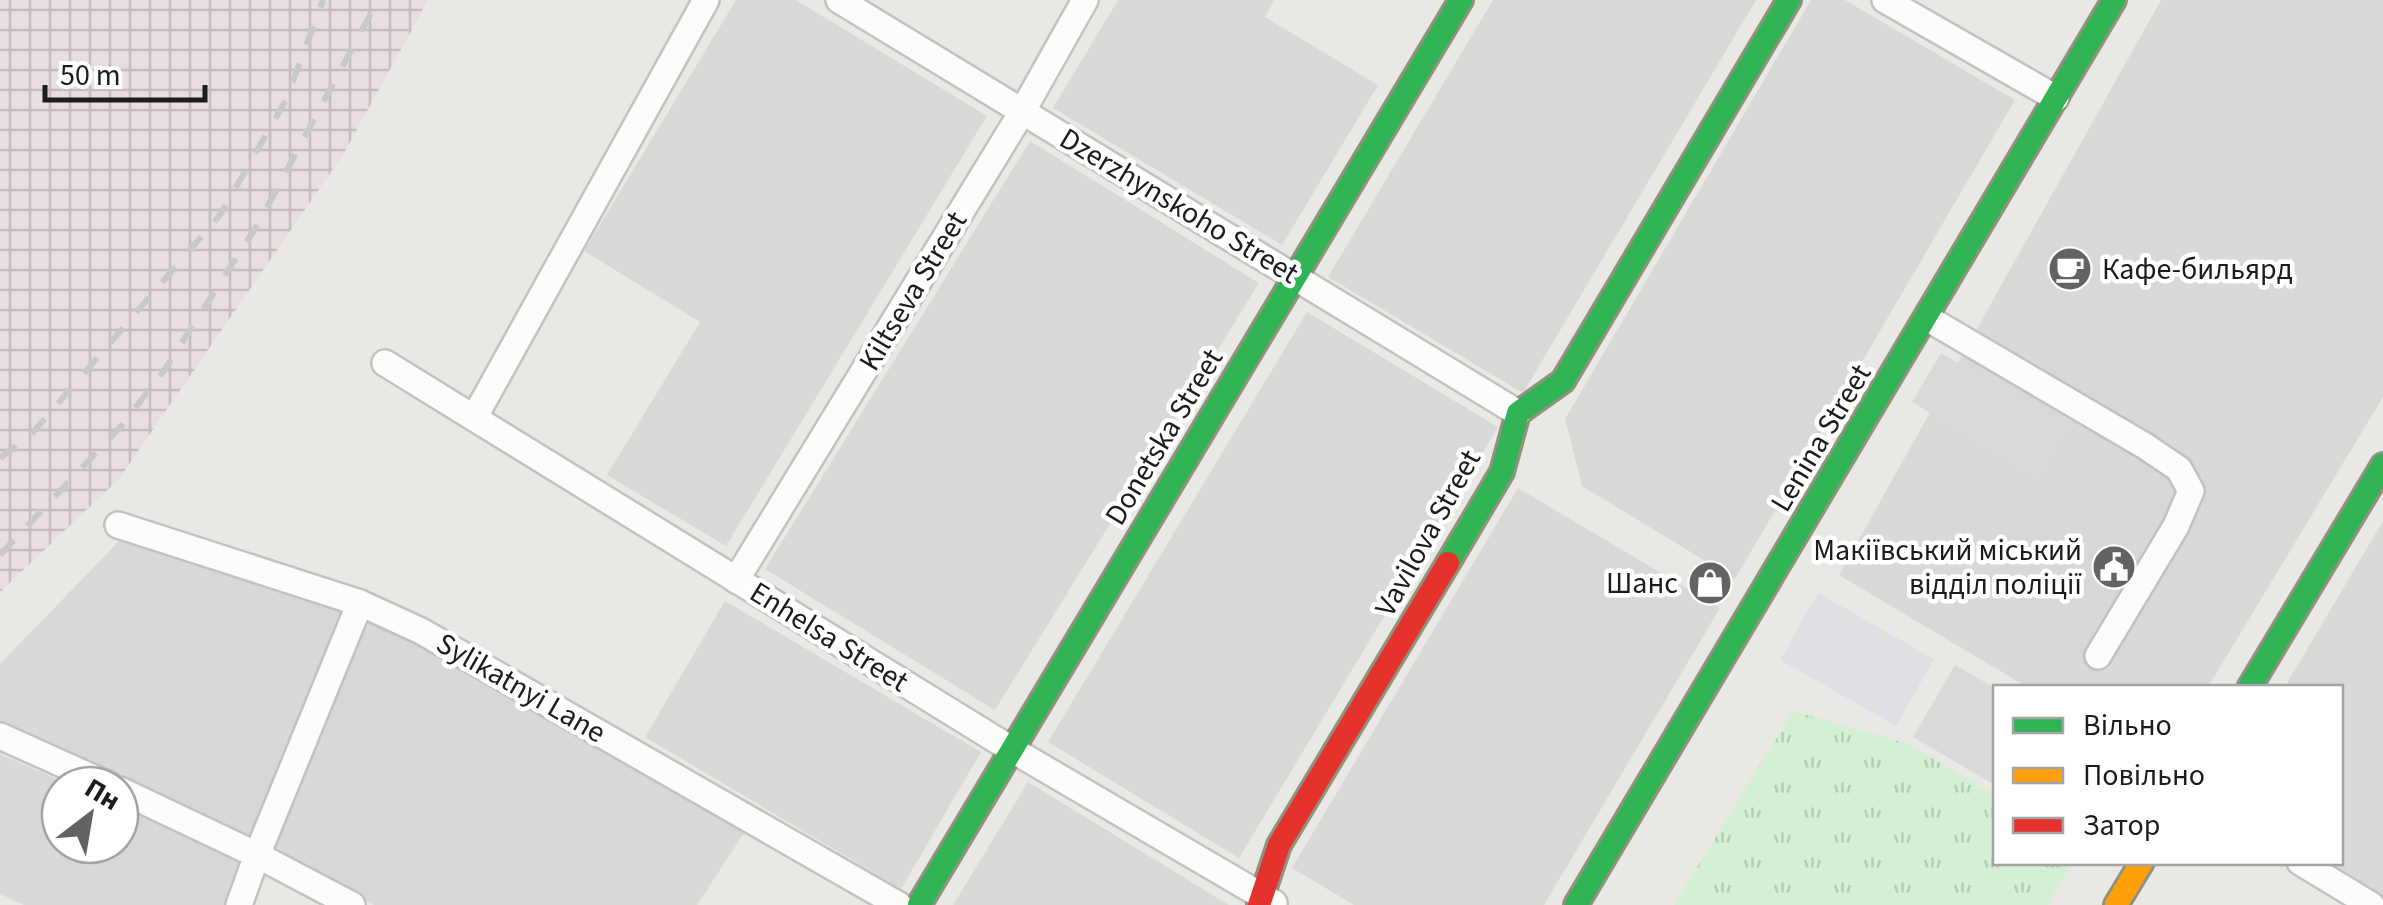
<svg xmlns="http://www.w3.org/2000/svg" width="2383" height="905" font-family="'Source Sans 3',sans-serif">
<defs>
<pattern id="industrial-grid" width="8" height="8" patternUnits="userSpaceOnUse" patternTransform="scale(2.5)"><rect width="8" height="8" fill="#e7dde2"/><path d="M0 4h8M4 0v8" fill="none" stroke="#c6bdc1"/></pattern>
<pattern id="park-tufts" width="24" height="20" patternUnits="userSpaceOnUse" patternTransform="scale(2.5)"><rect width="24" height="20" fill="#d3efd4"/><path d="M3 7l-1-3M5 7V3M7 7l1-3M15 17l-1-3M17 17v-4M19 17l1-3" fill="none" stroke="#b5ccb5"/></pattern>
</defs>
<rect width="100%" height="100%" fill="#eae8e4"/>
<!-- residential -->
<g fill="#d9d8d6">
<polygon points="736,0 796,0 987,116 726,546 607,475 700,322 584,251"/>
<polygon points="1118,0 1274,0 1265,17 1378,85 1282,245 1053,108"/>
<polygon points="1493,0 1756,0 1523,393 1328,277"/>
<polygon points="1811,0 1845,0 2015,100 1735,579 1582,486 1565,419"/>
<polygon points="2161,0 2383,0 2383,397 2208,687 2027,687 1839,575"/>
<polygon points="1030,141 1259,283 995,710 765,569"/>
<polygon points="1307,312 1498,427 1239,858 1048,742"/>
<polygon points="1518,488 1720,608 1544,905 1354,905 1292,868"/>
<polygon points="2383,521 2383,900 2319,863 2340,862 2340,688 2284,688"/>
<polygon points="122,538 349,606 253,844 0,729 0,664"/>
<polygon points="725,601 981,752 901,889 645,737"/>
<polygon points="363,614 746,830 697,905 374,905 267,850"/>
<polygon points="0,754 70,785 60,785 60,845 120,845 120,807 245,862 229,905 24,905 0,894"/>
<polygon points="1028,782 1229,905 953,905"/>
</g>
<!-- industrial -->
<polygon fill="url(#industrial-grid)" points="0,0 428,0 344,153 118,480 0,592"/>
<!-- park -->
<polygon fill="url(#park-tufts)" points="1793,711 1908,744 1995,795 1996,862 2072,863 2047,905 1674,905"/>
<!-- parking -->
<g fill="#dad9d8">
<polygon points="1941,353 2067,427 2038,477 1912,402"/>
<polygon points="1955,665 1995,688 1995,785 1913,737"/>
</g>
<!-- plaza -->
<polygon fill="#e0dfe3" points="1818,593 1934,659 1896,726 1780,660"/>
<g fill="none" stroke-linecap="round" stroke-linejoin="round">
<defs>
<g id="street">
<polyline points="839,0 1518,413"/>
<polyline points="1885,0 2056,98"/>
<polyline points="1927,318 2145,446 2179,469 2191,491 2176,526 2098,656"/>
<polyline points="385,363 1011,749 1274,903"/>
<polyline points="474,418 706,0"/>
<polyline points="118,525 360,603 421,631 899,905"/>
<polyline points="736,580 1022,112 1085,0"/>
<polyline points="0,736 109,785"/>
<polyline points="120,790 257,855 352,905"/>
<polyline points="2300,862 2371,905"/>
<polyline points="239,905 257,855 360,603"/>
</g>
<g id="fast">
<polyline points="1448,563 1502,472 1518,413 1563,381 1789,0"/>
<polyline points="2249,688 2383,465"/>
<polyline points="919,905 1461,0"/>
<polyline points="1576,905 2114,0"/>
</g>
<polyline id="slow" points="2116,905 2142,862"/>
<polyline id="jam" points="1259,905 1279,845 1448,563"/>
</defs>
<!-- street casing -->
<use href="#street" stroke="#c3c2c0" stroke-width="30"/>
<!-- fast casing -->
<use href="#fast" stroke="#90927e" stroke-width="28"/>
<!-- slow casing -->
<use href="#slow" stroke="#90927e" stroke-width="28"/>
<!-- jam casing -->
<use href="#jam" stroke="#90927e" stroke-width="28"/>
<!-- street -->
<use href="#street" stroke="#fcfcfb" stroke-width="25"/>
<!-- fast -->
<use href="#fast" stroke="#30b455" stroke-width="22"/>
<!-- slow -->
<use href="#slow" stroke="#ff9f0a" stroke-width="22"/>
<!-- jam -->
<use href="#jam" stroke="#e5322d" stroke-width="22"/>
<!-- rail -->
<g stroke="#c9c9c8" stroke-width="6" stroke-dasharray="20 20" stroke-linecap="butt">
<polyline points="0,458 30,436 220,215 286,100 323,0"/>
<polyline points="0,555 122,425 163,372 258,224 378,0"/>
</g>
</g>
<!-- icons -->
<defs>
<symbol id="cafe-disc" viewBox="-11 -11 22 22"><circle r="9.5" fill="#646362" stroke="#fff"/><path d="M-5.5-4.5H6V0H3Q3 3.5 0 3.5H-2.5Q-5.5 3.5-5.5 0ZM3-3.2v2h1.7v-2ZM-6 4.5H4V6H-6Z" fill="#fff"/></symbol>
<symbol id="civic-disc" viewBox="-11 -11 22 22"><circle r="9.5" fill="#646362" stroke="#fff"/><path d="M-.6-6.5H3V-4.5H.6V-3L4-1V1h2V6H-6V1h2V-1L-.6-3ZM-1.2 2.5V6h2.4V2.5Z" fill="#fff"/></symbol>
<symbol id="shop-disc" viewBox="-11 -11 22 22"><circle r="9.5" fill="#646362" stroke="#fff"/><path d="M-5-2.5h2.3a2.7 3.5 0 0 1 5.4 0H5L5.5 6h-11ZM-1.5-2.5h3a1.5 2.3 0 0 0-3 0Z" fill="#fff"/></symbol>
</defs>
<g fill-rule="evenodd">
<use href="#cafe-disc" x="2045" y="244" width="50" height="50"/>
<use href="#civic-disc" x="2089" y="542" width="50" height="50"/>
<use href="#shop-disc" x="1685" y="558" width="50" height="50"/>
</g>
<g text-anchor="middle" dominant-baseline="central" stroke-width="9" stroke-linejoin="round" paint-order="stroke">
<!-- street labels -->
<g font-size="30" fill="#1c1c1c" stroke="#fff">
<text transform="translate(1179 206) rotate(31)">Dzerzhynskoho Street</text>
<text transform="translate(913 291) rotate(-59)">Kiltseva Street</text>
<text transform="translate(1164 437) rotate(-59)">Donetska Street</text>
<text transform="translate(1821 438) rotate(-59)">Lenina Street</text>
<text transform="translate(1428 533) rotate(-61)">Vavilova Street</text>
<text transform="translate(829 637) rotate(32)">Enhelsa Street</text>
<text transform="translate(521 688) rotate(30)">Sylikatnyi Lane</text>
</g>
<!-- poi labels -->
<g font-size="30" fill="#1c1c1c" stroke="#fff" text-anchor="end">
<text x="2102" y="269" text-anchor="start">Кафе-бильярд</text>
<text x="2082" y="550">Макіївський міський<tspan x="2082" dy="34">відділ поліції</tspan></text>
<text x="1678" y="583">Шанс</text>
</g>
</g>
<!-- legend -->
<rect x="1993" y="685" width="350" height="180" fill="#ffffff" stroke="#a4a4a4" stroke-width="2.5"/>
<rect x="2013" y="718" width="50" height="15" fill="#30b455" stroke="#a4a4a4" stroke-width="2.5"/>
<text x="2083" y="735" font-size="30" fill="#1c1c1c">Вільно</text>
<rect x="2013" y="768" width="50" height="15" fill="#ff9f0a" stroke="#a4a4a4" stroke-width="2.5"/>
<text x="2083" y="785" font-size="30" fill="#1c1c1c">Повільно</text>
<rect x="2013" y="818" width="50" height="15" fill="#e5322d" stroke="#a4a4a4" stroke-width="2.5"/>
<text x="2083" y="835" font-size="30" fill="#1c1c1c">Затор</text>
<!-- north arrow -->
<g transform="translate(90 815) rotate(31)"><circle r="48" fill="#ffffff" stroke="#a4a4a4" stroke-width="2.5"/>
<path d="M0-8L18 38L0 25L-18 38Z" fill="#646362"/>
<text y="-15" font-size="28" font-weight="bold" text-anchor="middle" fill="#1c1c1c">Пн</text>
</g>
<!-- scale -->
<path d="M45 85v15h160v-15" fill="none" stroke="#1c1c1c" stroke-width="5"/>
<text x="60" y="85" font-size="30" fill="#1c1c1c" stroke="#ffffff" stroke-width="8" paint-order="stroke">50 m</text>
</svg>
